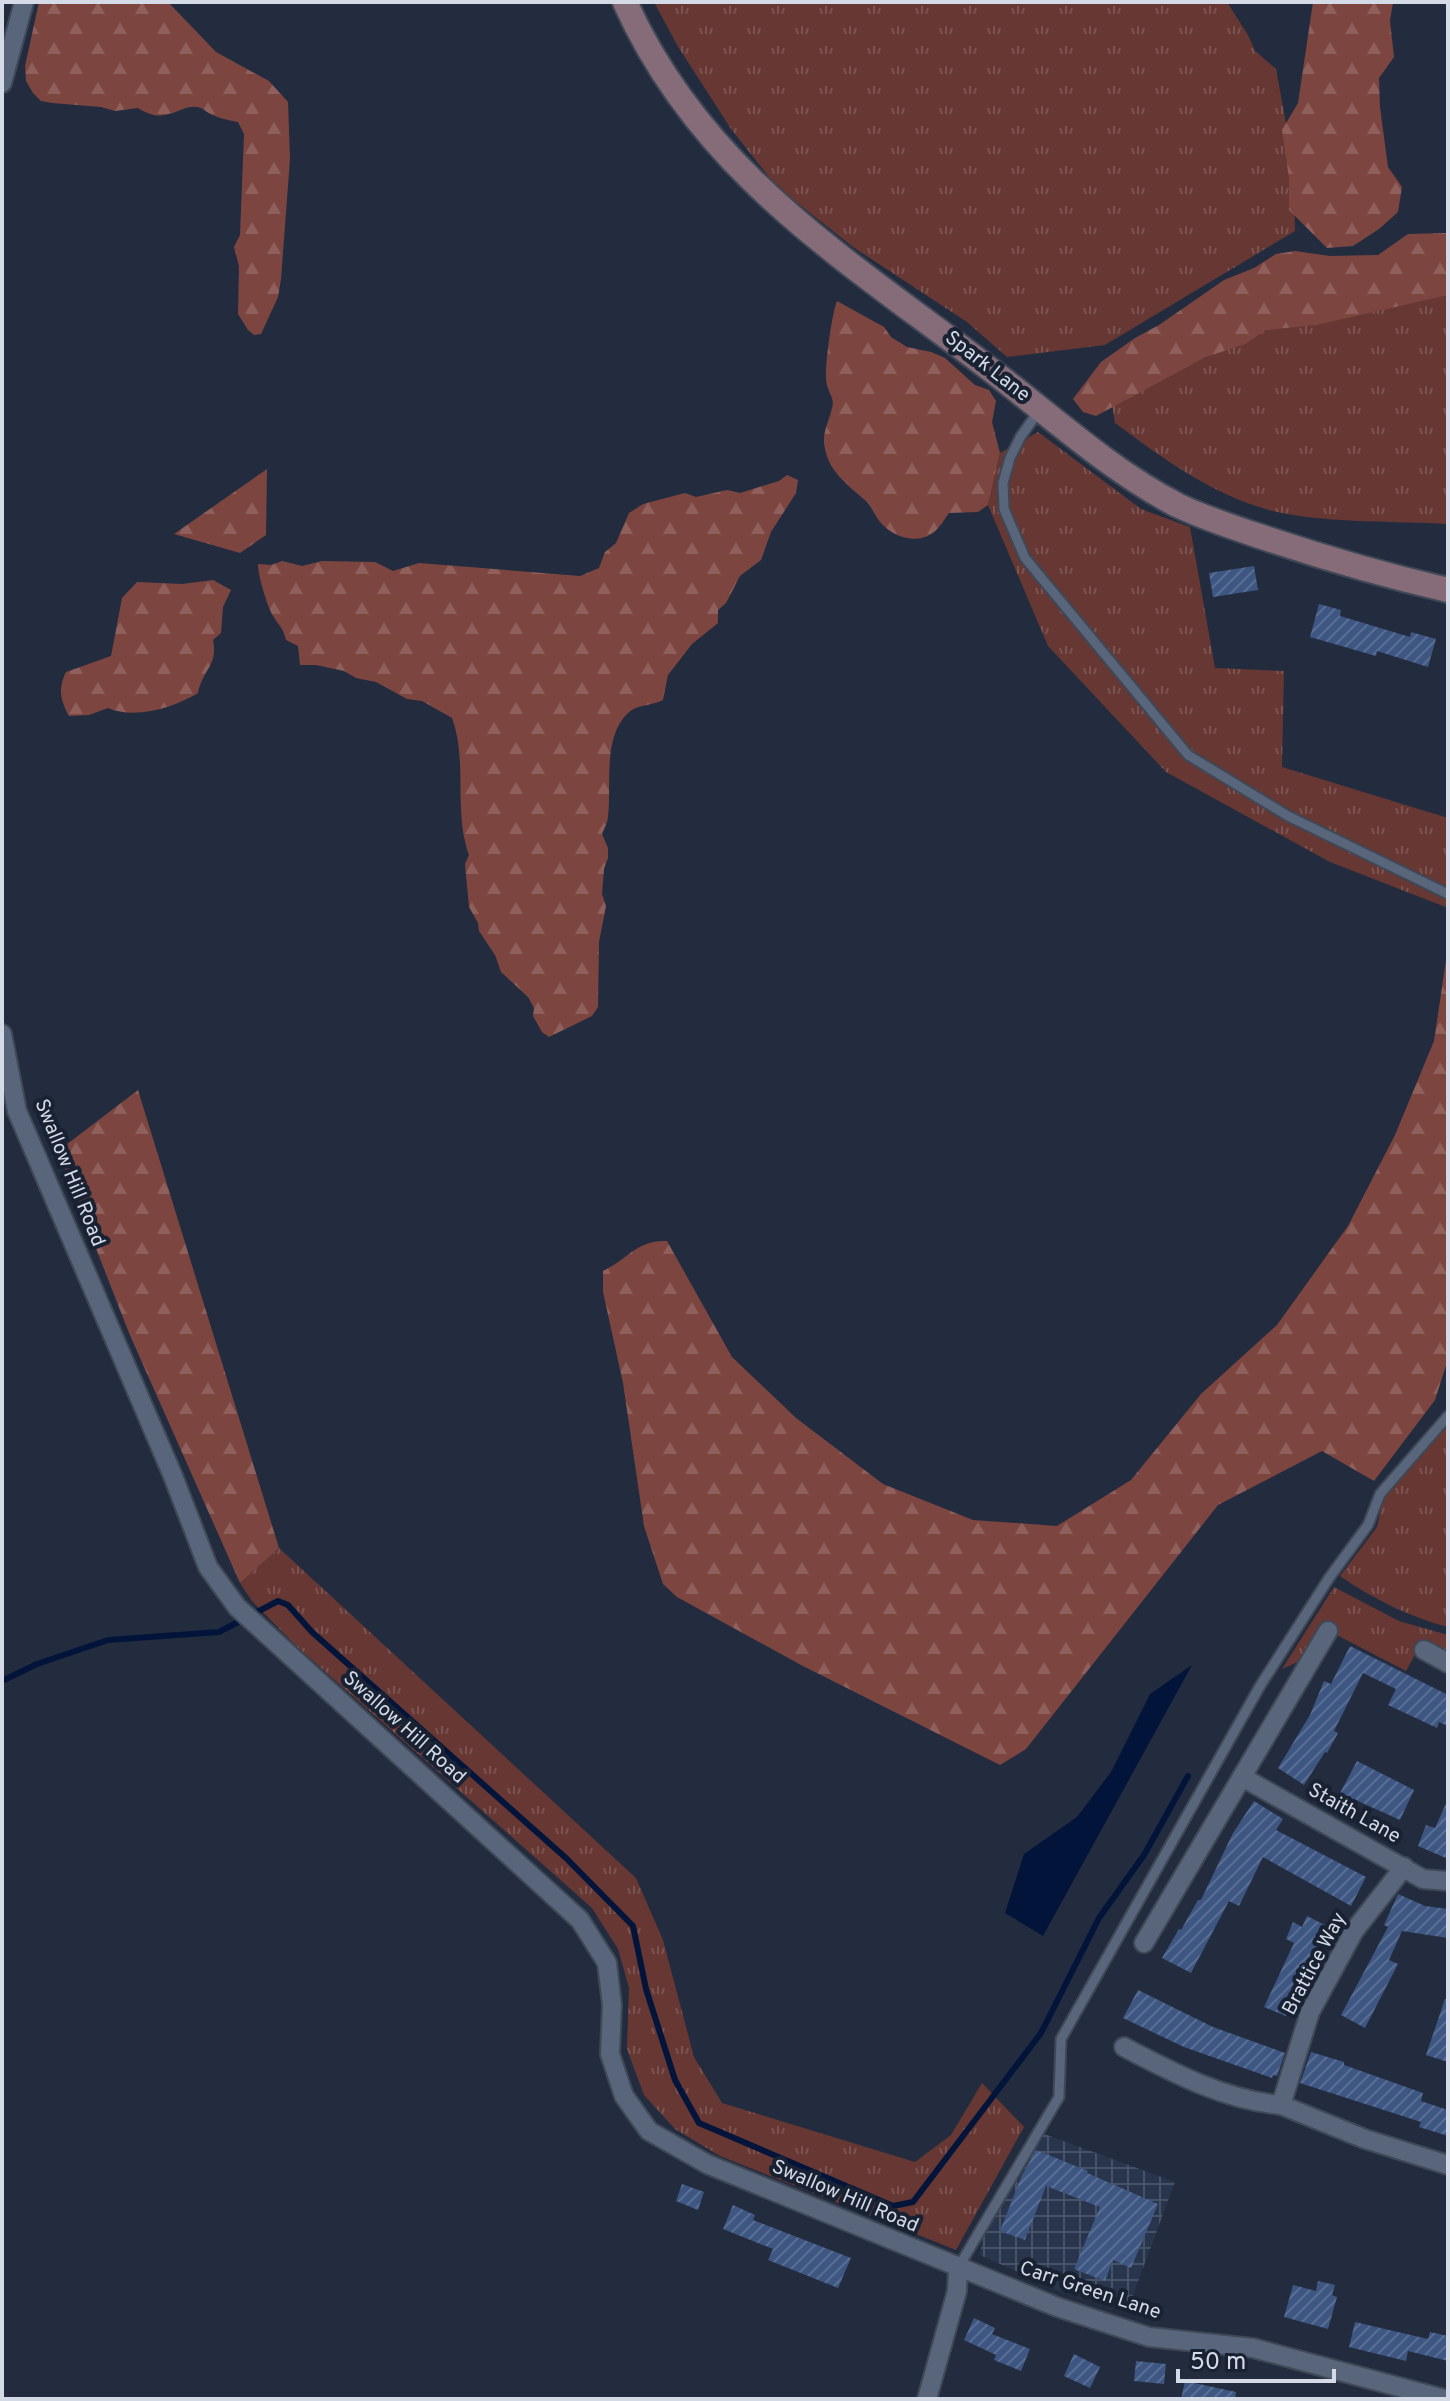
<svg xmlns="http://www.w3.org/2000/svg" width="1450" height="2401" font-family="Overpass,sans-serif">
<defs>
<pattern id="industrial-grid" width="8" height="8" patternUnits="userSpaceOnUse" patternTransform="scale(2)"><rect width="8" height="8" fill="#28354d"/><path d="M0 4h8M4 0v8" fill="none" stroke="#465267"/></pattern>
<pattern id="grass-tufts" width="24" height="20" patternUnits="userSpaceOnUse" patternTransform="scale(2)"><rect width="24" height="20" fill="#663733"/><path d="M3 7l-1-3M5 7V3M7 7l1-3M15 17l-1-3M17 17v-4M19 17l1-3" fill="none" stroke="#7b5351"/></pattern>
<pattern id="forest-firs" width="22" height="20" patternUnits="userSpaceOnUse" patternTransform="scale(2)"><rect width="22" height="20" fill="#7d4540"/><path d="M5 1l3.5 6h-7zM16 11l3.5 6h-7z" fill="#8f5f5c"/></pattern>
<pattern id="building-hatch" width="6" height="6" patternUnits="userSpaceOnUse" patternTransform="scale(2)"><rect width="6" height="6" fill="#3e5682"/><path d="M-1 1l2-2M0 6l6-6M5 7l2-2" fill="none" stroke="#596e94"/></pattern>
</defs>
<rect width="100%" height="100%" fill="#222c3e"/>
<!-- industrial -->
<polygon fill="url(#industrial-grid)" points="1039,2132 1175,2182 1129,2306 1060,2291 980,2255 985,2223"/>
<!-- grass -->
<g fill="url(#grass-tufts)">
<polygon points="654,2 1227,2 1248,35 1255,51 1276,69 1293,161 1295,231 1105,345 1007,357 967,322 853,247 776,186 731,129 677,45"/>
<path d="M1448 292V524C1396 521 1332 523 1282 513 1219 500 1165 460 1115 423L1112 404 1265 328Z"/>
<polygon points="1038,432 1141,509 1190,527 1215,668 1284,671 1282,767 1448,818 1448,908 1330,862 1166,772 1048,646 988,505 1000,453"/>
<path d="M1448 1424V1627C1410 1617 1373 1599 1340 1576L1377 1527 1385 1492Z"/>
<polygon points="279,1548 636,1878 663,1940 694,2057 722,2103 915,2162 951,2135 982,2083 1024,2127 956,2250 720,2156 675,2129 644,2095 627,2049 629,1988 618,1949 592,1908 294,1644 252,1601 240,1583"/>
<polygon points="1334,1587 1399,1621 1448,1635 1448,1661 1419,1647 1406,1671 1329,1631 1311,1656 1282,1669"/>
</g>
<!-- forest -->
<g fill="url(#forest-firs)">
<path d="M39 2H168L216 52 269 81 288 102 290 159 281 279 278 297 261 334 254 335 248 330 238 314 239 266 234 247 240 235 244 134 238 122C228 120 216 118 207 112 205 111 204 109 201 108 181 101 168 128 138 108L115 111 101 107 52 103 41 101 33 93 26 81 25 66Z"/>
<polygon points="1313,2 1393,2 1390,21 1394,57 1379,78 1380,107 1388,167 1402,187 1398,212 1379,229 1353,246 1327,248 1289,210 1289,178 1282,130 1298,103"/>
<polygon points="1448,233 1448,295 1316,325 1266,330 1245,344 1206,357 1096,416 1083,412 1073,399 1101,362 1135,338 1159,325 1224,280 1254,268 1276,254 1295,251 1330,256 1378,255 1408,234"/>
<path d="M837 301 884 327 891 337 907 347 931 352 945 358 975 385 989 390 996 401 992 422 1000 453 988 505 978 512 949 513C945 518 943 523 938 528 924 545 898 540 884 526 876 519 873 508 866 501 849 486 830 473 825 449 821 434 829 422 832 408 835 399 829 393 827 385 823 375 832 312 837 301Z"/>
<polygon points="267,469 266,535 240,553 174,534"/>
<path d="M787 475 798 480 796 493 771 532 761 560 740 576 726 603 718 610V623L692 644 668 675 663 700C651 706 638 704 628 713 602 737 612 786 608 816 608 822 604 829 602 834L608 848V858L604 869 602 894 606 906 599 942 598 1007 592 1016 549 1037 542 1032 533 1016 534 1008 528 997 501 972 495 955 479 931 478 923 469 907 465 864 469 855C453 810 468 762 452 718L422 701 407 699 376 682 356 678 344 671 316 665H300L298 646 286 640C283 627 279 626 273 616 267 605 258 576 258 564L271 565 282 561 302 566 322 561 375 562 393 571 419 563 580 576 599 568 605 552 616 543 629 513 643 504 685 493 696 497 727 490 740 493 779 481Z"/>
<path d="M213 580 231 590 223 607 221 633 213 640C218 667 203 668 198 693 175 707 135 720 108 708L89 715 69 716C60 699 58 689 66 672L111 656 122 598 137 582 182 584Z"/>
<path d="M1448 947V1359L1435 1400 1374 1481 1322 1451 1218 1505 1026 1749 1000 1765 801 1665 677 1597 663 1584 644 1526 623 1383 603 1292V1271C630 1258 636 1240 667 1241L732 1357 796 1418 883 1484 973 1520 1057 1526 1131 1480 1201 1394 1277 1325 1348 1226 1395 1135 1434 1041Z"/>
<polygon points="138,1090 279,1548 240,1583 129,1333 58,1151"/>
</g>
<!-- water -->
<polygon fill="#03143a" points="1192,1665 1043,1936 1005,1913 1024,1854 1077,1817 1111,1772 1150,1694"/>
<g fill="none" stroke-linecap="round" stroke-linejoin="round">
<!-- stream -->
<polyline stroke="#03143a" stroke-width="6" points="2,1681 37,1664 108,1640 219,1632 278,1601 288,1605 312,1632 566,1858 633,1926 646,1989 675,2080 699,2123 893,2206 913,2202 1041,2033 1099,1918 1144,1855 1188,1776"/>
</g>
<!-- building -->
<g fill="url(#building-hatch)">
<polygon points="1254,566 1258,590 1213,597 1209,573"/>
<polygon points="1319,604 1341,610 1340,616 1410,637 1411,632 1436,639 1428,667 1377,651 1376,656 1310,637"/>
<polygon points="1350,1646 1448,1695 1448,1726 1439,1722 1437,1728 1388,1705 1396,1689 1363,1673 1334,1731 1338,1733 1327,1753 1325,1752 1304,1785 1278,1768 1310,1715 1324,1681 1331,1684"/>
<polygon points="1357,1761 1414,1790 1400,1820 1340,1793"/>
<polygon points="1448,1799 1448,1859 1418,1846 1426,1825 1435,1828"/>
<polygon points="1254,1801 1283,1819 1276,1830 1366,1877 1351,1906 1263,1857 1239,1906 1229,1901 1191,1973 1162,1958 1179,1929 1181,1930 1198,1900 1201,1900 1233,1833"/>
<polygon points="1398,1894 1425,1906 1448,1909 1448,1938 1402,1931 1389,1960 1398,1964 1365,2028 1341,2015 1388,1927 1384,1925"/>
<polygon points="1307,1916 1327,1926 1286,2016 1264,2007 1294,1943 1286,1939 1293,1922 1302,1927"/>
<polygon points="1138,1990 1213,2027 1285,2053 1277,2076 1273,2075 1272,2078 1184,2047 1123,2018"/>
<polygon points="1445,1999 1448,2000 1448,2062 1426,2055"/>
<polygon points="1311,2052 1344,2062 1344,2065 1423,2093 1421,2101 1448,2110 1448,2136 1419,2127 1421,2122 1300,2083"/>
<polygon points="1036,2150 1088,2171 1087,2173 1158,2204 1131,2268 1113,2260 1105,2281 1074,2269 1100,2207 1046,2186 1025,2240 1000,2231 1022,2175"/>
<polygon points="682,2184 704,2192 698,2210 676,2201"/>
<polygon points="733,2205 755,2215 753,2220 851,2258 838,2288 768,2260 773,2249 723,2229"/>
<polygon points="1318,2281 1335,2285 1332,2295 1337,2297 1328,2329 1284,2317 1293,2285 1316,2291"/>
<polygon points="974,2318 995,2328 992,2334 1030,2349 1021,2371 994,2360 996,2355 964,2340"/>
<polygon points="1355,2322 1428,2339 1430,2332 1448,2336 1448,2361 1408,2351 1406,2361 1349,2347"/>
<polygon points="1074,2354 1100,2367 1090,2388 1064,2376"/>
<polygon points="1136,2361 1166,2364 1164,2384 1134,2381"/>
<polygon points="1185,2381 1236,2392 1235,2399 1181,2399"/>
</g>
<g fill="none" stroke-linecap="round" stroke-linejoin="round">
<defs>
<g id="lane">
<polyline points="1039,411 1021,436 1010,458 1003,483 1004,509 1025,558 1188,755 1288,816 1448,894"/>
<polyline points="958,2268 1059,2097 1061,2039 1260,1686 1329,1578 1368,1525 1380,1494 1448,1416"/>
</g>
<g id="street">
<polyline points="2,83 24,2"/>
<polyline points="2,1034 17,1111 173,1476 208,1567 237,1607 580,1920 607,1963 612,2005 610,2054 624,2096 649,2131 707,2164 1057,2307 1149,2337 1253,2348 1444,2399"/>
<polyline points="1424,1650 1448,1663"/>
<polyline points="1242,1777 1423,1879 1448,1881"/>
<polyline points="1404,1867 1354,1931 1310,2012 1281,2105 1365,2139 1448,2165"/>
<polyline points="1144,1943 1328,1631"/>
<path d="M1124 2047C1174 2073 1224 2100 1281 2105"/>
<polyline points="927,2399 957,2291 958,2268"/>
</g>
<path id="secondary" d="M625 2C701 172 846 259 987 367 1049 414 1108 469 1177 505 1206 519 1238 529 1268 539 1328 559 1387 576 1448 590"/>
</defs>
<!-- lane casing -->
<use href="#lane" stroke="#3f4857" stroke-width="13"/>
<!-- street casing -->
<use href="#street" stroke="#3f4857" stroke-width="22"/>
<!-- secondary casing -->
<use href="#secondary" stroke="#3f4857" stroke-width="28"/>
<!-- lane -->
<use href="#lane" stroke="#59657a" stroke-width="9"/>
<!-- street -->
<use href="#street" stroke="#59657a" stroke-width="18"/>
<!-- secondary -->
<use href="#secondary" stroke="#866c78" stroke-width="24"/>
</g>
<g text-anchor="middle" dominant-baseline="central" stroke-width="8" stroke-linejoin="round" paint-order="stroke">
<!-- street labels -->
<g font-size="20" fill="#d4dbe7" stroke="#182233">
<text transform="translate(987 367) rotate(38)">Spark Lane</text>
<text transform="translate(69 1173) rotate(68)">Swallow Hill Road</text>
<text transform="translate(404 1728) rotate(42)">Swallow Hill Road</text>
<text transform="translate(1354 1814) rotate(29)">Staith Lane</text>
<text transform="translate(1315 1964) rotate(-62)">Brattice Way</text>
<text transform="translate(845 2197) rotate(23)">Swallow Hill Road</text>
<text transform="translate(1090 2291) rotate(18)">Carr Green Lane</text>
</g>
</g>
<!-- border -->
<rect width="1450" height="2401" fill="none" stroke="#d4dbe7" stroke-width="8"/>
<!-- scale -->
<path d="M1178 2369v12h156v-12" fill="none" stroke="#d4dbe7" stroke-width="4"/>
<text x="1190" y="2369" font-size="24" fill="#d4dbe7" stroke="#182233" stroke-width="6" paint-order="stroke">50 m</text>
</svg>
